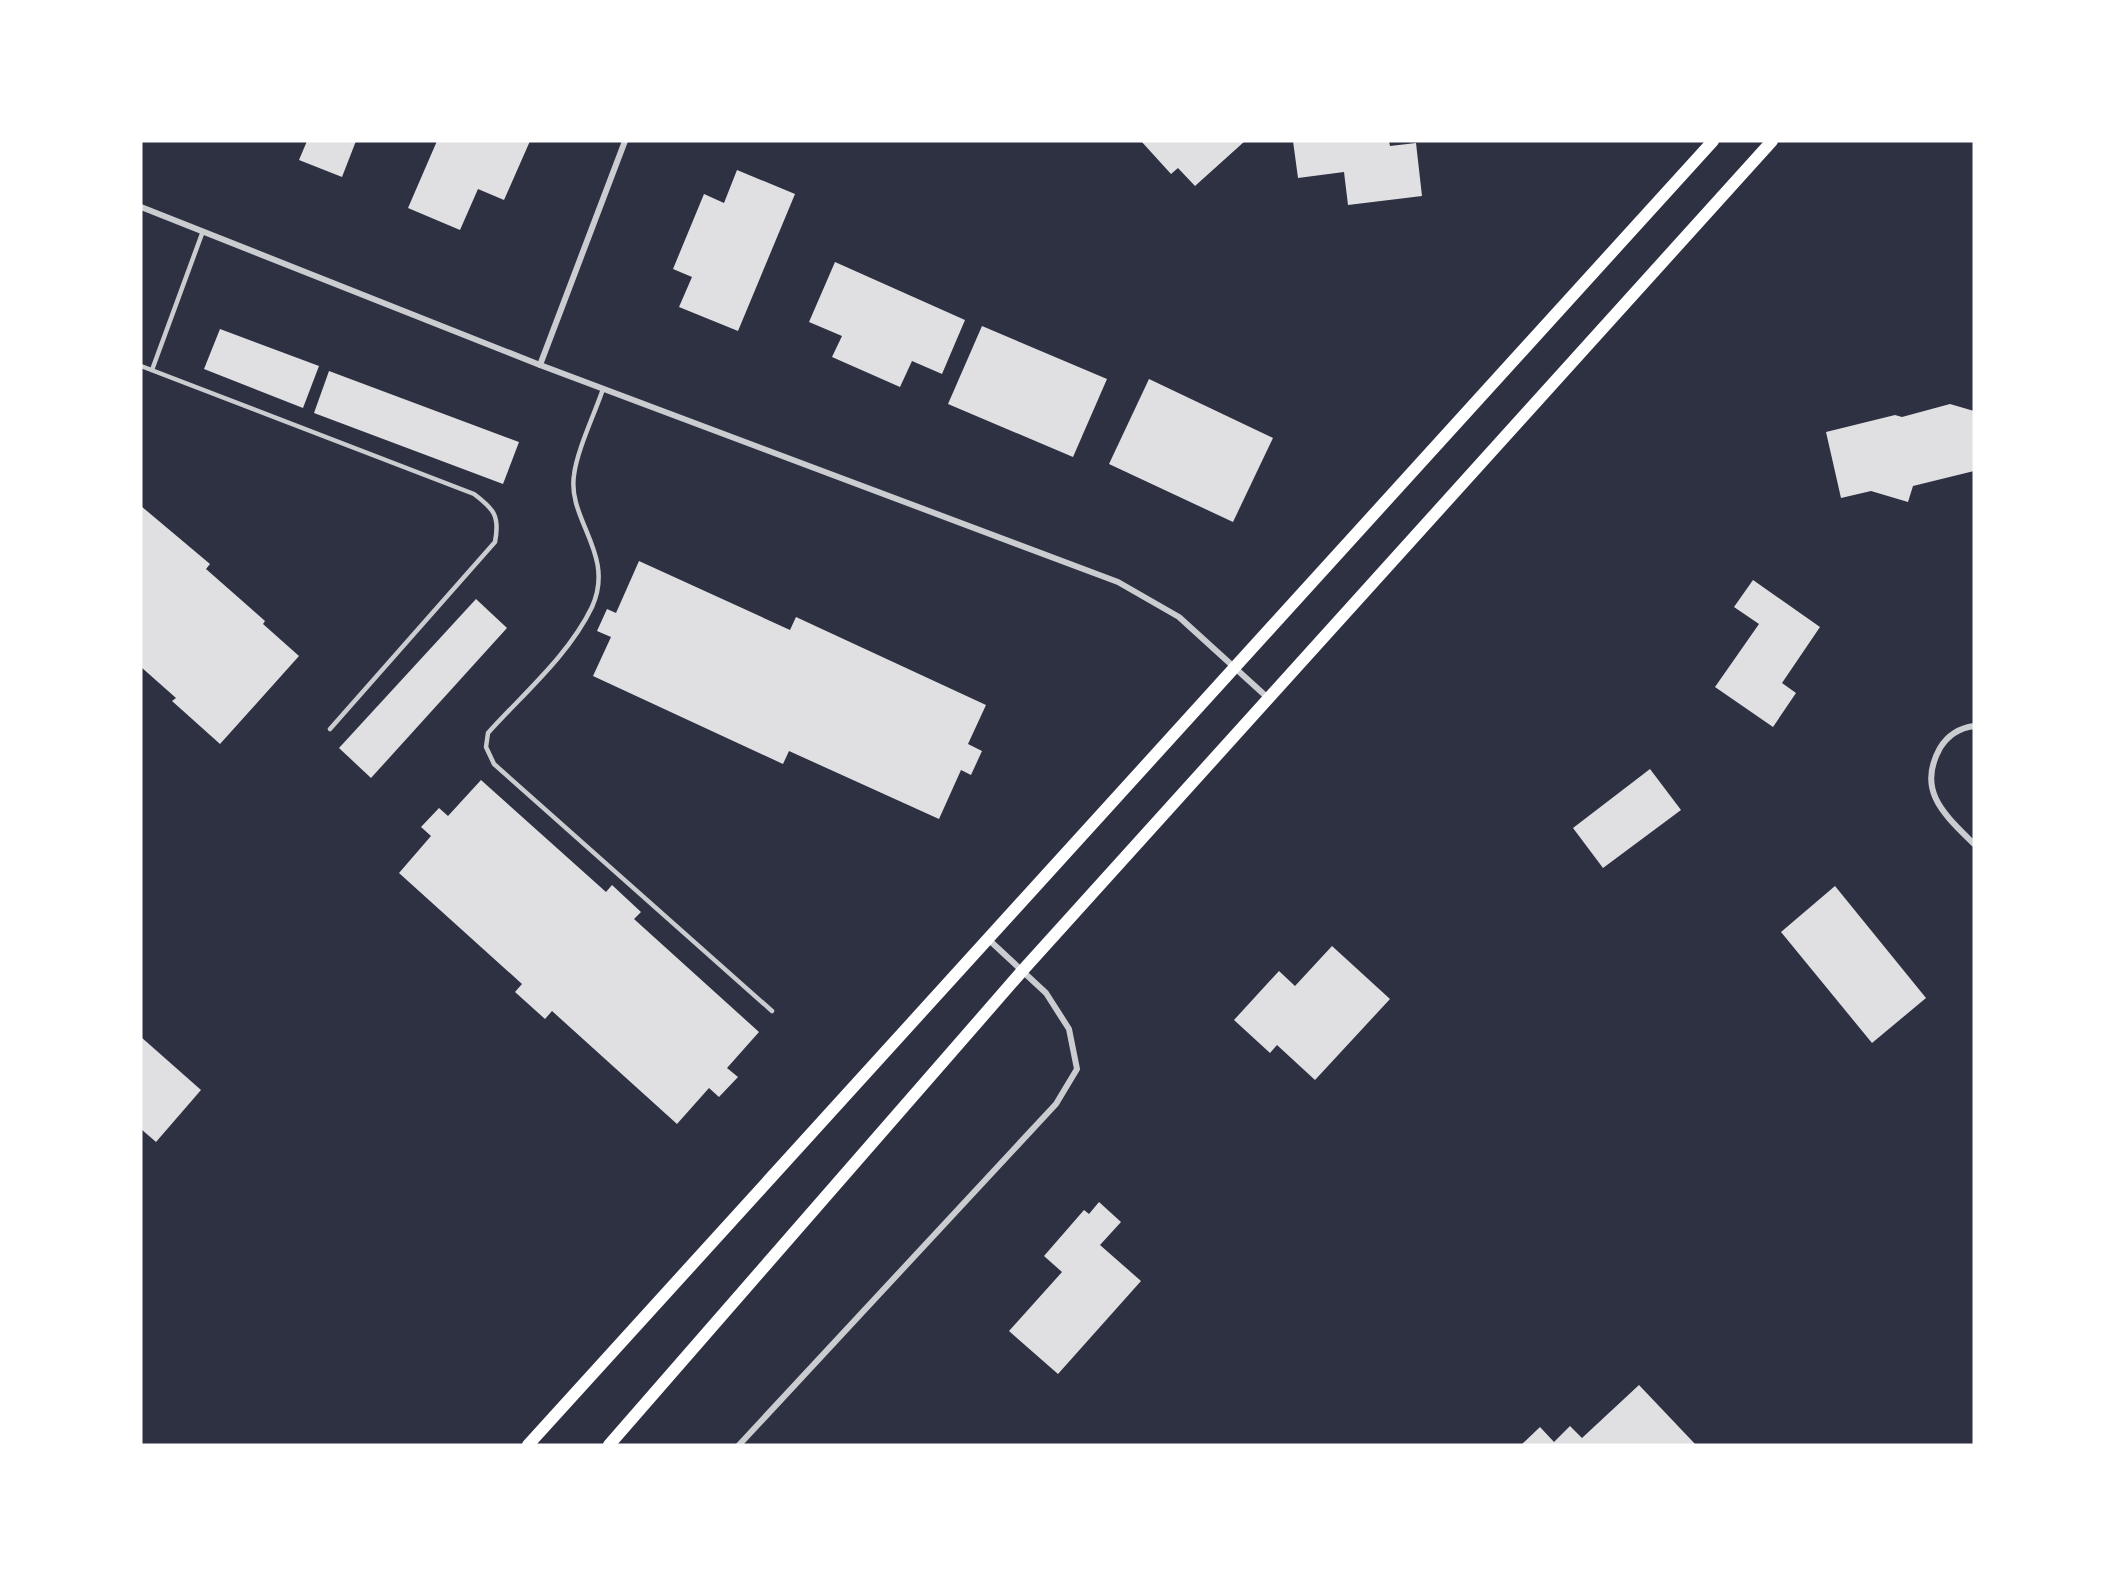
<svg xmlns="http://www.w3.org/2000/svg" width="2115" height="1586" font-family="Inter,sans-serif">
<rect width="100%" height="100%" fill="#2d3142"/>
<!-- building -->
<g fill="#e0e0e3">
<polygon points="307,141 356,141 342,177 299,160"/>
<polygon points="437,141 530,141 504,200 478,189 460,230 408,208"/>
<polygon points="1141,141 1245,141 1195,186 1178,168 1171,174"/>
<polygon points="1293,141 1389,141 1390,146 1416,143 1422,196 1348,205 1344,172 1298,178"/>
<polygon points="737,170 795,194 738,331 679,307 692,277 673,269 704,194 724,203"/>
<polygon points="835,262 965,320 942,374 912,361 900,387 832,357 842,336 809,322"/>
<polygon points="982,326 1107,379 1073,457 948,404"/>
<polygon points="220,329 319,366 303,408 204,369"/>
<polygon points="329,371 519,442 503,484 314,413"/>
<polygon points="1149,379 1273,438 1233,522 1109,464"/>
<polygon points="1950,404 1974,411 1974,471 1913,486 1908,502 1871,491 1841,498 1826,432 1895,415 1902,417"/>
<polygon points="141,506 210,564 206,569 265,621 263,624 299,656 220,744 172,701 176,698 141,667"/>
<polygon points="639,561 790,630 796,617 986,705 968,744 982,751 971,775 961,770 939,819 789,751 783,764 593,676 611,637 597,631 607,609 616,613"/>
<polygon points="1753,580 1820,627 1782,683 1796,693 1773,727 1715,687 1759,624 1734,607"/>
<polygon points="476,599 507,628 371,778 339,748"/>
<polygon points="1650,769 1681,810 1603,868 1573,828"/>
<polygon points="481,780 606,892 612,885 641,912 634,919 759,1032 727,1068 738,1077 719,1097 709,1088 677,1124 552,1011 545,1019 515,992 522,984 399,873 431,836 421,827 439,808 448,816"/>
<polygon points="1835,886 1926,998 1872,1043 1781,932"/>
<polygon points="1332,946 1390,999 1315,1080 1277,1045 1270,1053 1234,1020 1279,971 1295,986"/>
<polygon points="141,1037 201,1090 156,1142 141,1129"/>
<polygon points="1099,1202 1121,1222 1100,1245 1141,1281 1058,1374 1009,1331 1062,1272 1044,1256 1084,1210 1089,1214"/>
<polygon points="1639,1385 1696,1445 1521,1445 1540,1427 1554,1442 1570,1426 1582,1438"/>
</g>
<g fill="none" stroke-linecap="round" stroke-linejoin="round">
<!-- service -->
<g stroke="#caccd0" stroke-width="4.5">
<path d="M141 366 474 494C494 509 500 516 495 542L330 729"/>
<polyline points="152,370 203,231"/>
<path d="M603 389C595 413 577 450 574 475 567 520 616 554 592 607 569 655 523 694 488 733L486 747 494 764 772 1011"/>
</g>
<!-- minor -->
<g stroke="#caccd0" stroke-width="6">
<polyline points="141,207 540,365 1118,582 1179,617 1268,698"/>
<polyline points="540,365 625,141"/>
<path d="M1974 726C1959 728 1948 735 1940 748 1916 791 1945 815 1974 844"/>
<polyline points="739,1445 1056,1104 1077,1069 1069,1029 1046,993 988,939"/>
</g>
<!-- secondary -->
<g stroke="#fff" stroke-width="12">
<polyline points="528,1445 1713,141"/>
<polyline points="609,1445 1023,970 1772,141"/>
</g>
</g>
<!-- border -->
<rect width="2115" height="1586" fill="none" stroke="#ffffff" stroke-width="285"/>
</svg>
